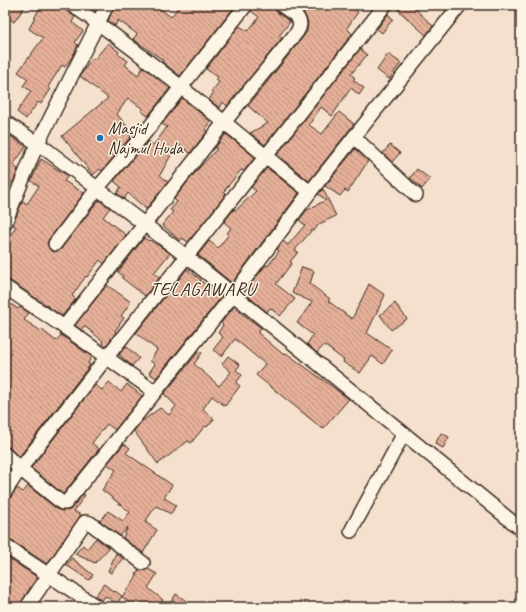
<svg xmlns="http://www.w3.org/2000/svg" width="526" height="612" font-family="Caveat,sans-serif">
<defs>
<pattern id="building-back-hatch" width="6" height="6" patternUnits="userSpaceOnUse"><rect width="6" height="6" fill="#e5b099"/><path d="M-1 5l2 2M0 0l6 6M5-1l2 2" fill="none" stroke="#bb8f7c"/></pattern>
</defs>
<rect width="100%" height="100%" fill="#f5e0ce"/>
<filter id="ink" filterUnits="userSpaceOnUse"><feTurbulence type="fractalNoise" baseFrequency=".025" numOctaves="2"/><feDisplacementMap in="SourceGraphic" scale="8" xChannelSelector="R" yChannelSelector="G"/><feConvolveMatrix kernelMatrix="1 2 1 2 8 2 1 2 1" color-interpolation-filters="sRGB"/></filter>
<g filter="url(#ink)">
<!-- building -->
<g fill="url(#building-back-hatch)" stroke="#3b2a1e">
<polygon points="7,5 26,5 14,22 5,16 5,8"/>
<polygon points="41,5 64,5 67,11 75,17 72,22 83,31 75,42 78,45 74,54 65,67 62,65 48,87 51,89 41,104 38,102 26,119 17,112 31,91 23,86 28,79 18,72 43,38 29,29"/>
<polygon points="115,5 155,5 171,17 180,5 236,5 180,76 162,62 163,60 133,39 137,34 118,20 115,26 108,21"/>
<polygon points="254,5 273,5 276,11 290,22 279,36 282,38 227,106 223,102 220,108 209,100 213,93 211,92 219,82 216,80 218,77 206,69 239,26 248,31 259,17 251,11"/>
<polygon points="295,5 348,5 358,12 347,28 352,34 265,145 250,133 268,123 248,106 303,37 307,31 308,23 306,17 302,10"/>
<polygon points="402,5 411,5 433,26 426,35 398,10"/>
<polygon points="388,14 393,19 382,33 377,29"/>
<polygon points="108,43 119,52 118,54 128,61 125,65 138,75 143,67 170,88 148,116 141,111 143,109 128,98 117,114 133,134 102,171 100,169 93,175 62,136 108,98 80,76 92,58 94,60"/>
<polygon points="360,49 367,55 351,74 355,78 353,80 364,88 359,95 351,88 332,116 321,107 309,125 322,134 339,112 354,124 309,181 277,155"/>
<polygon points="388,54 401,63 389,79 377,70"/>
<polygon points="182,98 211,122 205,130 207,132 190,153 180,145 177,149 175,148 160,175 168,182 146,209 128,193 124,199 117,193 121,187 114,181 148,141 153,145 159,138 167,127 162,124"/>
<polygon points="5,132 26,147 13,165 18,169 14,180 5,191"/>
<polygon points="226,134 255,157 244,171 241,170 224,191 226,193 222,199 188,242 182,238 180,241 162,225 173,212 170,210 177,202 174,199 199,168 217,149 215,148"/>
<polygon points="390,145 400,153 392,162 383,153"/>
<polygon points="355,149 368,161 348,192 345,190 340,196 325,186"/>
<polygon points="41,159 68,176 64,181 84,193 49,239 47,243 50,250 54,252 61,249 99,200 110,208 103,217 126,235 104,264 100,260 87,277 86,276 72,296 76,299 62,316 5,277 5,243 16,227 13,225 21,204 23,201 27,204 39,186 31,181"/>
<polygon points="267,168 299,193 232,283 198,255 209,241 218,248 229,234 227,233 231,228 224,222 234,209 236,210 256,191 251,187"/>
<polygon points="417,169 430,179 422,189 410,178"/>
<polygon points="323,189 336,216 319,224 314,231 312,230 295,250 298,252 290,262 292,263 276,284 295,299 280,316 270,308 267,312 249,297 253,289 249,286 266,265 268,266 279,251 277,249 283,241 288,245 305,225 299,220 307,210 326,200 318,194"/>
<polygon points="144,238 149,241 150,240 170,253 154,273 160,277 145,296 122,278 123,276 118,272"/>
<polygon points="302,267 314,271 310,284 330,299 328,301 352,319 369,284 385,295 367,333 392,350 383,364 372,356 360,373 343,362 344,360 324,345 317,353 307,344 313,335 297,323 312,302 292,293"/>
<polygon points="187,269 201,280 200,281 222,296 156,378 149,373 155,364 150,361 157,350 136,333"/>
<polygon points="107,285 131,302 121,316 124,318 115,331 116,332 106,346 102,343 103,341 84,326 81,330 75,325"/>
<polygon points="5,300 18,309 20,307 29,313 24,320 41,331 42,330 56,341 61,335 92,357 88,363 90,365 19,457 10,448 5,446"/>
<polygon points="395,303 407,319 391,330 380,315"/>
<polygon points="234,307 261,328 258,333 284,355 286,353 349,399 323,429 256,375 265,364 235,339 222,356 213,350 223,337 218,333 223,325 221,323"/>
<polygon points="126,346 139,358 132,366 119,355"/>
<polygon points="199,351 202,353 194,364 219,386 231,372 222,364 228,356 240,365 236,370 242,375 236,383 240,386 225,406 212,396 203,409 214,419 207,427 205,426 191,443 188,441 158,464 134,431 141,422 160,408 169,415 176,406 164,394"/>
<polygon points="109,382 121,392 127,384 142,396 115,430 107,424 92,443 99,449 63,494 31,468 95,385 102,390"/>
<polygon points="441,433 449,437 443,448 435,444"/>
<polygon points="124,444 130,448 126,453 172,485 164,498 176,505 171,514 156,506 145,522 157,530 143,553 123,538 128,527 120,536 100,521 108,511 123,521 130,512 102,490 116,470 107,464"/>
<polygon points="28,486 57,509 62,511 70,510 83,494 85,495 74,511 81,515 47,564 9,539 5,538 5,500 11,497 17,488 23,492"/>
<polygon points="96,538 109,548 95,563 75,554 83,545 87,549"/>
<polygon points="116,553 123,558 111,573 108,571"/>
<polygon points="5,556 37,577 25,596 19,607 5,607"/>
<polygon points="72,558 93,575 89,580 66,565"/>
<polygon points="148,569 157,574 148,588 163,600 158,607 141,607 135,602 133,605 122,597 137,576 136,574 139,570 142,571"/>
<polygon points="104,584 114,592 115,591 122,596 117,604 105,596 102,601 95,596"/>
<polygon points="176,594 195,607 168,607"/>
</g>
<g fill="none" stroke-linecap="round" stroke-linejoin="round">
<defs>
<g id="minor">
<path d="M72 5C155 62 231 129 310 192"/>
<polyline points="5,122 47,150 186,256 521,529"/>
<polyline points="354,137 416,195"/>
<polyline points="5,223 35,149 107,5"/>
<polyline points="55,244 100,185 144,134 246,5"/>
<polyline points="5,287 64,327 155,392"/>
<path d="M64 327 252 87 297 32C306 18 291 13 281 5"/>
<polyline points="5,454 20,469 62,503 66,503 233,295 310,192 460,5"/>
<polyline points="5,492 20,469 106,358 304,108 385,5"/>
<polyline points="351,531 403,435"/>
<polyline points="5,546 97,607"/>
<polyline points="27,607 85,522 87,522 90,523 143,563"/>
</g>
</defs>
<!-- minor casing -->
<use href="#minor" stroke="#3b2a1e" stroke-width="16"/>
<!-- minor -->
<use href="#minor" stroke="#fcf5e5" stroke-width="13"/>
</g>
</g>
<!-- markers -->
<circle fill="#1f6fb2" stroke="#fcf5e5" stroke-width="1.5" cx="100" cy="138" r="4"/>
<g text-anchor="middle" dominant-baseline="central" stroke-width="3" stroke-linejoin="round" paint-order="stroke">
<!-- poi labels -->
<g font-size="17" fill="#3b2a1e" stroke="#fcf5e5" text-anchor="start">
<text x="108" y="128">Masjid<tspan x="108" dy="20">Najmul Huda</tspan></text>
</g>
<!-- quarter labels -->
<g font-size="19" letter-spacing="1" fill="#3b2a1e" stroke="#fcf5e5">
<text x="203" y="289">TELAGAWARU</text>
</g>
</g>
<!-- margin -->
<rect width="526" height="612" fill="none" stroke="#fcf5e5" stroke-width="20"/>
<rect x="10" y="10" width="506" height="592" fill="none" stroke="#3b2a1e" stroke-width="1.5" filter="url(#ink)"/>
</svg>
